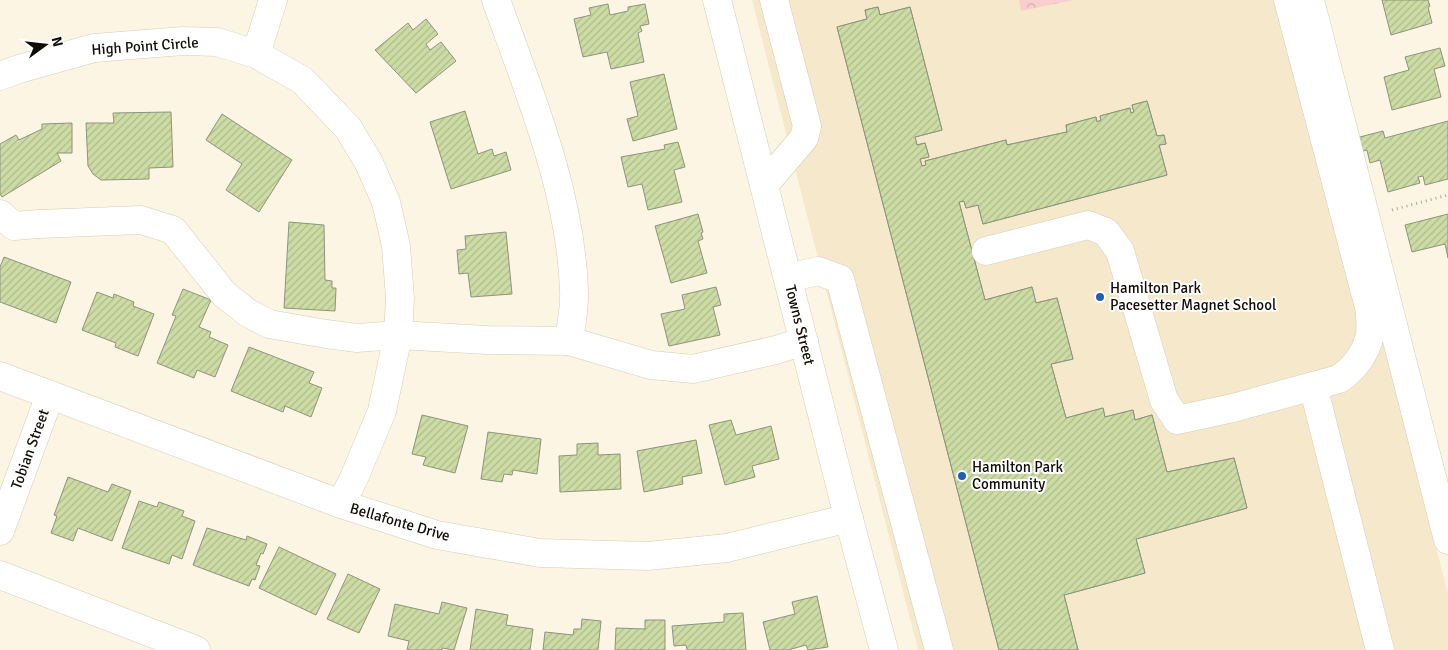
<svg xmlns="http://www.w3.org/2000/svg" width="1448" height="650" font-family="Signika,sans-serif">
<defs>
<pattern id="park-crowns" width="20" height="18" patternUnits="userSpaceOnUse" patternTransform="scale(1.25)"><rect width="20" height="18" fill="#f8cece"/><path d="M2 6a3 3 0 1 1 6 0M12 15a3 3 0 1 1 6 0" fill="none" stroke="#d4b0af"/></pattern>
<pattern id="building-hatch" width="6" height="6" patternUnits="userSpaceOnUse" patternTransform="scale(1.25)"><rect width="6" height="6" fill="#ccdca4"/><path d="M-1 1l2-2M0 6l6-6M5 7l2-2" fill="none" stroke="#aebc8c"/></pattern>
</defs>
<rect width="100%" height="100%" fill="#fdf5e3"/>
<!-- built -->
<polygon fill="#f6e9cb" points="752,0 1297,0 1448,594 1448,650 918,650"/>
<!-- park -->
<polygon fill="url(#park-crowns)" points="1019,0 1074,0 1021,11"/>
<!-- building -->
<g fill="url(#building-hatch)" stroke="#8d937e">
<polygon points="1382,0 1428,0 1430,6 1428,7 1432,23 1391,35"/>
<polygon points="608,4 610,15 628,11 628,7 645,4 649,24 640,26 642,31 638,33 644,62 611,69 607,52 583,57 574,19 591,15 589,8"/>
<polygon points="878,7 880,15 910,7 942,130 915,137 917,145 925,143 929,157 920,159 922,166 926,165 925,161 1006,140 1007,145 1067,132 1066,125 1096,117 1097,122 1101,120 1100,116 1130,108 1131,113 1134,112 1132,105 1147,101 1157,136 1164,135 1166,144 1159,145 1167,175 983,224 978,205 966,208 964,201 959,202 985,300 1032,287 1036,303 1057,298 1073,359 1051,364 1066,418 1103,408 1105,417 1133,410 1135,420 1152,415 1167,472 1234,458 1247,508 1136,539 1145,573 1064,595 1078,650 999,650 837,27 867,19 865,10"/>
<polygon points="878,7 880,15 910,7 942,130 915,137 917,145 925,143 929,157 920,159 922,166 926,165 925,161 1006,140 1007,145 1067,132 1066,125 1096,117 1097,122 1101,120 1100,116 1130,108 1131,113 1134,112 1132,105 1147,101 1157,136 1164,135 1166,144 1159,145 1167,175 983,224 978,205 966,208 964,201 959,202 985,300 1032,287 1036,303 1057,298 1073,359 1051,364 1066,418 1103,408 1105,417 1133,410 1135,420 1152,415 1167,472 1234,458 1247,508 1136,539 1145,573 1064,595 1078,650 999,650 837,27 867,19 865,10"/>
<polygon points="426,19 438,34 426,44 430,50 441,42 456,61 416,93 375,50 408,23 413,30"/>
<polygon points="1440,48 1445,66 1434,69 1441,97 1392,110 1384,77 1409,70 1405,57"/>
<polygon points="664,74 677,129 633,141 627,119 638,116 630,82"/>
<polygon points="465,111 478,154 492,149 494,156 506,152 511,170 451,189 430,122"/>
<polygon points="171,112 173,167 149,168 149,179 101,180 93,174 88,166 86,123 114,123 113,113"/>
<polygon points="222,114 292,160 259,212 226,190 242,164 206,140"/>
<polygon points="1448,121 1448,179 1425,185 1423,176 1418,177 1420,183 1388,192 1380,160 1370,163 1367,150 1360,152 1356,138 1383,131 1385,138"/>
<polygon points="72,123 72,153 57,153 61,161 2,197 0,194 0,144 16,135 19,140 42,129 42,124"/>
<polygon points="678,142 685,167 674,170 682,202 648,210 642,184 628,187 621,157 665,149 664,145"/>
<polygon points="698,214 703,232 701,233 703,239 698,241 707,273 671,283 655,226"/>
<polygon points="1448,214 1448,258 1445,244 1412,252 1405,225"/>
<polygon points="289,222 324,225 325,280 332,281 332,288 336,288 335,311 284,308"/>
<polygon points="506,232 512,294 471,297 468,273 459,274 457,250 466,249 465,236"/>
<polygon points="4,257 71,282 56,323 0,302 0,267"/>
<polygon points="716,287 721,305 713,307 720,335 669,346 661,314 685,309 682,295"/>
<polygon points="183,289 211,300 199,327 211,332 209,337 228,345 215,377 197,370 194,378 157,363 176,316 172,315"/>
<polygon points="97,292 113,298 114,294 134,302 133,306 154,314 138,356 115,347 116,343 82,330"/>
<polygon points="249,347 314,372 309,383 322,388 311,417 285,406 283,412 231,391"/>
<polygon points="422,415 468,426 455,473 423,465 426,457 412,454"/>
<polygon points="731,420 736,435 771,426 779,459 752,466 755,477 725,485 709,425"/>
<polygon points="488,432 541,439 537,474 513,470 512,475 504,474 502,482 481,479"/>
<polygon points="696,440 702,473 682,477 683,484 644,492 637,451"/>
<polygon points="598,443 598,455 620,454 621,489 560,492 559,456 577,455 577,444"/>
<polygon points="68,477 108,492 112,484 131,491 112,541 78,528 73,541 51,533 57,516 54,515"/>
<polygon points="139,501 157,507 159,502 184,511 182,516 195,521 182,559 172,555 169,564 122,548"/>
<polygon points="207,528 246,540 247,536 267,544 263,554 261,553 256,565 260,566 255,580 252,579 249,586 193,565"/>
<polygon points="279,547 336,574 316,615 259,588"/>
<polygon points="348,574 380,589 359,633 327,619"/>
<polygon points="817,596 828,647 808,650 806,645 788,650 770,650 763,622 795,614 792,602"/>
<polygon points="442,602 467,608 454,650 442,648 442,650 407,650 409,641 388,636 395,604 439,614"/>
<polygon points="476,609 508,615 506,625 533,629 530,650 470,650"/>
<polygon points="743,613 746,650 687,650 686,645 674,646 672,626 724,622 724,614"/>
<polygon points="582,619 601,621 598,650 543,650 545,632 573,635 574,629 581,629"/>
<polygon points="645,620 665,620 665,650 615,650 616,628 645,629"/>
</g>
<g fill="none" stroke-linecap="round" stroke-linejoin="round">
<defs>
<g id="minor">
<path d="M496 0C529 92 571 192 574 291 575 307 571 325 569 341"/>
<polyline points="717,0 842,493 884,650"/>
<polyline points="1310,0 1448,540"/>
<polyline points="256,54 273,0"/>
<polyline points="0,76 19,69 94,48 183,41 217,42 256,54 302,80 348,128 369,163 386,202 396,246 400,298 398,335 382,411 354,478 341,504"/>
<polyline points="765,184 804,138 807,126 774,0"/>
<polyline points="0,214 14,226 39,224 141,220 173,230 224,294 248,313 269,324 326,334 357,338 398,335 487,340 569,341 651,365 693,369 776,350 804,341"/>
<path d="M986 251 1088 225 1106 232 1120 251 1164 400 1177 420 1233 408 1339 379C1354 369 1366 353 1370 335 1371 328 1370 318 1370 311L1288 0"/>
<polyline points="788,278 818,271 840,279 939,650"/>
<polyline points="0,376 341,504 437,535 540,553 648,556 727,548 849,518"/>
<polyline points="1313,386 1380,650"/>
<polyline points="0,531 50,395"/>
<polyline points="0,575 196,650"/>
</g>
</defs>
<!-- minor casing -->
<use href="#minor" stroke="#d6ccb6" stroke-width="29"/>
<!-- path -->
<polyline stroke="#aea799" stroke-width="3" stroke-dasharray="1 4" stroke-linecap="butt" points="1392,210 1448,195"/>
<!-- minor -->
<use href="#minor" stroke="#fff" stroke-width="28"/>
</g>
<!-- markers -->
<g fill="#215fb0" stroke="#fff" stroke-width="2">
<circle cx="1100" cy="297" r="5"/>
<circle cx="962" cy="476" r="5"/>
</g>
<g text-anchor="middle" dominant-baseline="central" stroke-width="4" stroke-linejoin="round" paint-order="stroke">
<!-- street labels -->
<g font-size="15" fill="#110d06" stroke="#fff">
<text transform="translate(145 46) rotate(-4)">High Point Circle</text>
<text transform="translate(800 325) rotate(76)">Towns Street</text>
<text transform="translate(30 449) rotate(-70)">Tobian Street</text>
<text transform="translate(400 522) rotate(16)">Bellafonte Drive</text>
</g>
<!-- poi labels -->
<g font-size="15" fill="#110d06" stroke="#fff" text-anchor="start">
<text x="1110" y="288">Hamilton Park<tspan x="1110" dy="17">Pacesetter Magnet School</tspan></text>
<text x="972" y="467">Hamilton Park<tspan x="972" dy="17">Community</tspan></text>
</g>
</g>
<!-- north arrow -->
<g transform="translate(45 45) rotate(75)" stroke="#ffffff" stroke-width="4" paint-order="stroke">
<path d="M0-4L9 19L0 12L-9 19Z" fill="#110d06"/>
<text y="-8" font-size="14" font-weight="bold" text-anchor="middle" fill="#110d06">N</text>
</g>
</svg>
